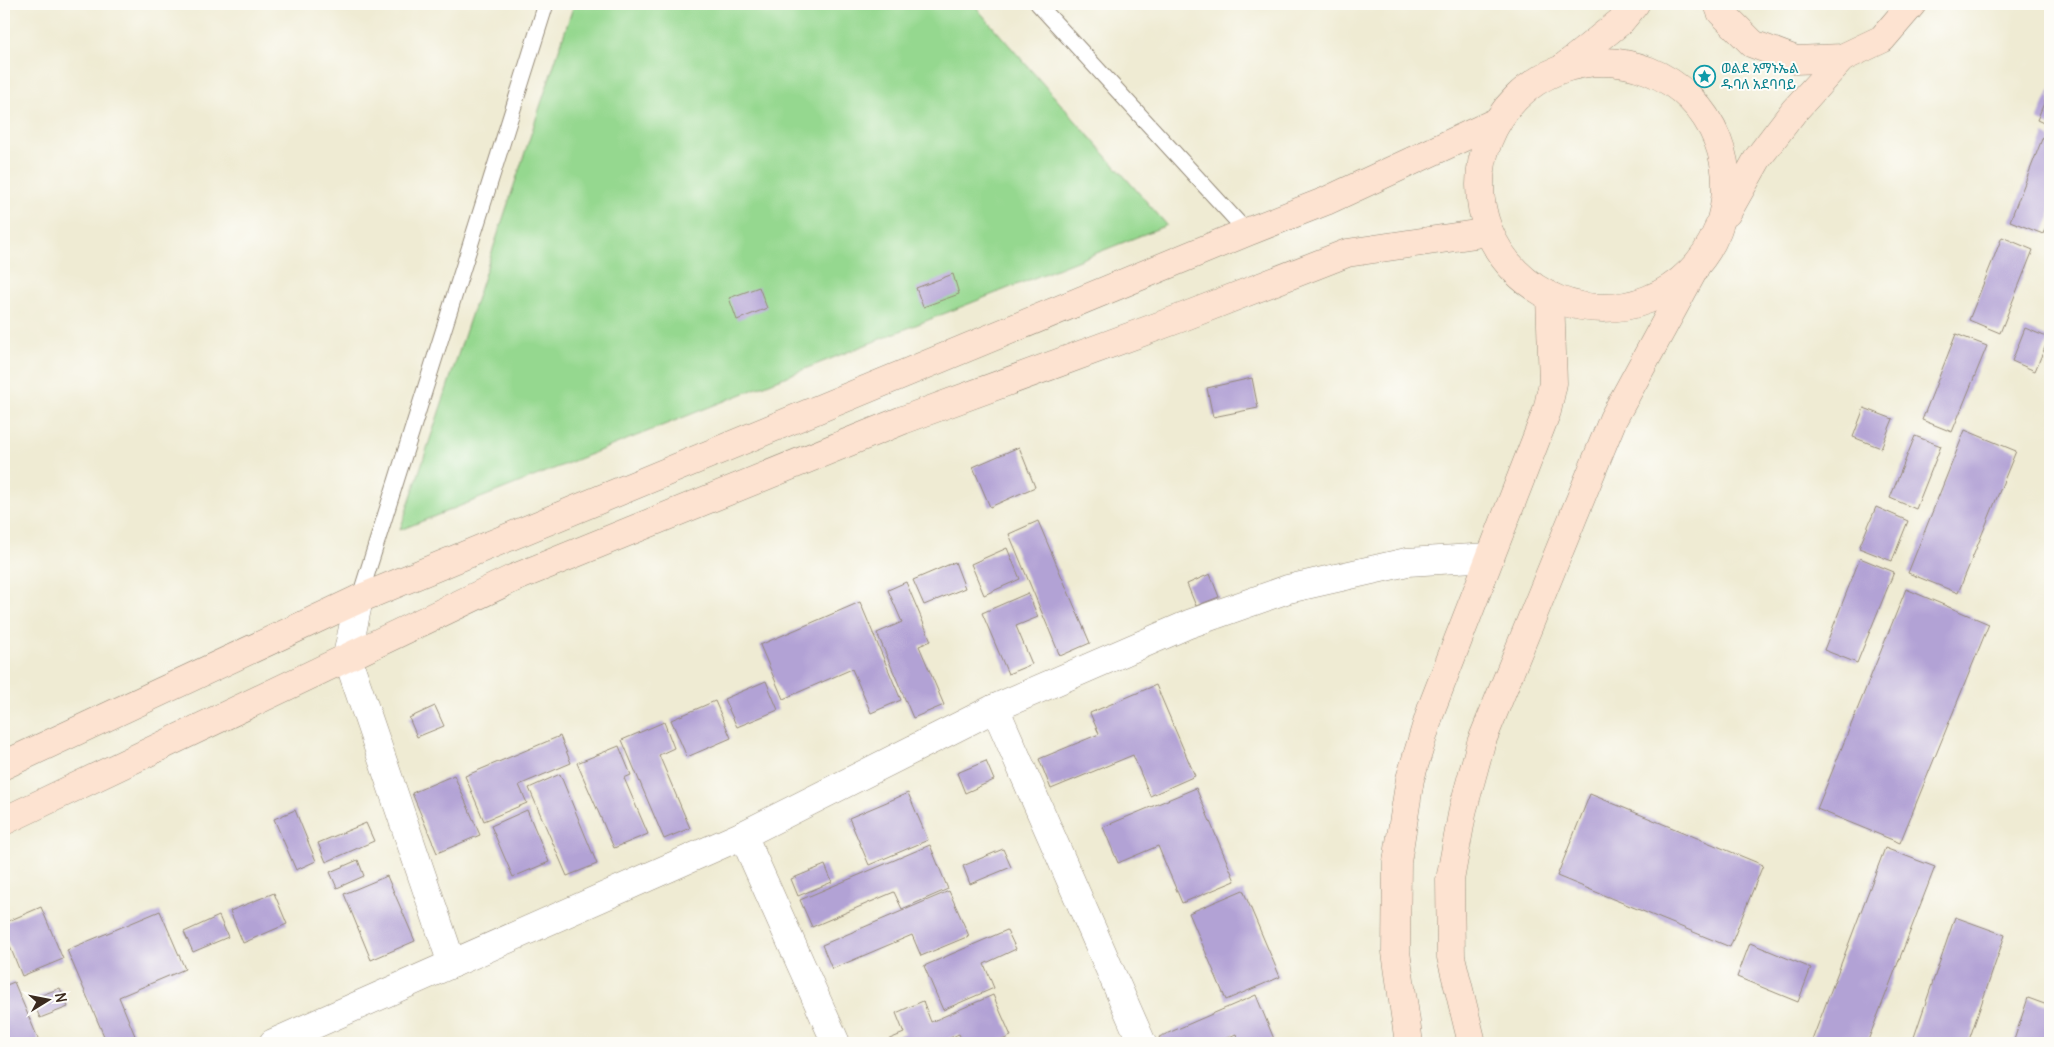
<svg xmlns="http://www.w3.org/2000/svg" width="2054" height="1047" font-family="Delius,'Noto Sans Ethiopic',sans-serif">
<rect width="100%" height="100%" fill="#fdfcf7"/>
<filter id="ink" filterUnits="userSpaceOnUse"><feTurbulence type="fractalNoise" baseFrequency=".02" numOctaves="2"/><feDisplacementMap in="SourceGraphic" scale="10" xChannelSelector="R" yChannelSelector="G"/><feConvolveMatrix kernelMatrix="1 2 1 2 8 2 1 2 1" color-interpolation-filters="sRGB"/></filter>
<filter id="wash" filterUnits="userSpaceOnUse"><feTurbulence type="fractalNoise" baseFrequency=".0096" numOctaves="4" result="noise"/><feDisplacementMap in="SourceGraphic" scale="20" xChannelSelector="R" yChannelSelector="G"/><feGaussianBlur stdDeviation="1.12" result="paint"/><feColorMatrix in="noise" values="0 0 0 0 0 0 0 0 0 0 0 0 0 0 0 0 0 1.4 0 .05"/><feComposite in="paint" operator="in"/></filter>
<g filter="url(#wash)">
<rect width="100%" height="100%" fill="#efebd3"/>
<!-- green -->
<polygon fill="#95d88f" stroke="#688156" points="574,4 973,4 1167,225 400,530"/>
<g id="blocks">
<!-- building -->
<g fill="#b2a2d5">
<polygon points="2050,89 2050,126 2037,120"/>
<polygon points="2044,134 2050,137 2050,217 2043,234 2010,221"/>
<polygon points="2002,237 2033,250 2000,333 1969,320"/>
<polygon points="953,274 959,294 923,307 916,288"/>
<polygon points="759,287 767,308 737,320 729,298"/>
<polygon points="2025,328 2049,338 2035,371 2012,361"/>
<polygon points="1956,334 1987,346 1952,432 1922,420"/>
<polygon points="1252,378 1258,408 1213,417 1207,388"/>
<polygon points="1864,408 1893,419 1881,448 1853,437"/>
<polygon points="1965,430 2016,451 1958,593 1908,573"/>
<polygon points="1915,436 1941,446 1916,509 1890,498"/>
<polygon points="1019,447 1035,487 990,507 973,467"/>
<polygon points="1876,507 1908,521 1892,561 1859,548"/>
<polygon points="1038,521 1090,643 1060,656 1009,534"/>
<polygon points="1007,548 1020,579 984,595 971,564"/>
<polygon points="1860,558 1894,572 1857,663 1824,650"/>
<polygon points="955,562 965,588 924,605 913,580"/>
<polygon points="1210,574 1219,597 1196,606 1187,584"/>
<polygon points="906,582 931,641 919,646 944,705 913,718 877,633 902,622 888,590"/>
<polygon points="1906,589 1989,624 1900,843 1817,809"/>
<polygon points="1028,593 1038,617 1016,626 1032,664 1008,674 982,613"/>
<polygon points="860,602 901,700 871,713 852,669 783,699 760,645"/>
<polygon points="766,681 778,710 737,727 724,699"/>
<polygon points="1156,685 1195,776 1150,796 1133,755 1051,789 1039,759 1099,734 1090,713"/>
<polygon points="715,701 731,738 687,757 671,720"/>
<polygon points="435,706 444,726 417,737 409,718"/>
<polygon points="664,722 674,748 659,755 690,828 664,839 622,740"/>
<polygon points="560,736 571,763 519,785 527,803 484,821 465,776"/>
<polygon points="619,746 631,775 624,778 648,834 614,848 577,763"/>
<polygon points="986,761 994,780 965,793 957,773"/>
<polygon points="560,774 597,864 567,876 529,788"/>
<polygon points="454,775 480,835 437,853 412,793"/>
<polygon points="1196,788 1235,881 1182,903 1158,846 1118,863 1103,827"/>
<polygon points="908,793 928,840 869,865 849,818"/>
<polygon points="1590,794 1763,865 1730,947 1557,876"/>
<polygon points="295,810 316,861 296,870 274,819"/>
<polygon points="527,810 549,862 513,877 491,826"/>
<polygon points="366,823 374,841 326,862 318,843"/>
<polygon points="930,845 948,889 902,909 894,892 812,927 800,900"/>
<polygon points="1885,848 1935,867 1867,1043 1811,1043"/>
<polygon points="1003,849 1011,867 970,884 963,866"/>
<polygon points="358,860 364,876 337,888 330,872"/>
<polygon points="825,865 832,882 798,896 791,879"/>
<polygon points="387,876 415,941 371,960 344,894"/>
<polygon points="1243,890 1280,977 1226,1000 1189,913"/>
<polygon points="949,891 969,936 921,956 912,935 832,969 822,945"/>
<polygon points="274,893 287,924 243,943 230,911"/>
<polygon points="41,907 63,959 22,976 4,932 4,923"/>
<polygon points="160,911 185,969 119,997 138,1043 107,1043 67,950"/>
<polygon points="219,916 228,937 193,952 184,932"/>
<polygon points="1955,917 2005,935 1968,1043 1912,1043"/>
<polygon points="1007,930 1016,949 984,964 994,988 943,1010 924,966"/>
<polygon points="1750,943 1811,968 1798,1002 1737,977"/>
<polygon points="14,982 40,1043 4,1043 4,986"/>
<polygon points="60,988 68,1007 40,1018 32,999"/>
<polygon points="993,995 1011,1036 995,1043 963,1043 959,1034 938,1043 880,1043 904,1033 896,1013 923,1001 931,1022"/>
<polygon points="1256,995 1274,1039 1264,1043 1239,1043 1236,1034 1215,1043 1162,1043 1159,1037"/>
<polygon points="2028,998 2050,1006 2050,1043 2013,1043"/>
</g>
</g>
</g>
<g filter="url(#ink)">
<use href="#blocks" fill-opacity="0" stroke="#958a78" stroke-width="1"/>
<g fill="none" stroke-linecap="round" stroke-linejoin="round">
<defs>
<g id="lane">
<polyline points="1038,4 1247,232"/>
<polyline points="359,599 546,4"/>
</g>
<g id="street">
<polyline points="359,599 347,656 452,964"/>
<polyline points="995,708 1142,1043"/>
<polyline points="743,835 836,1043"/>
<polyline points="273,1043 743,835 995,708 1189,624 1288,589 1407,562 1490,557"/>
</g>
<g id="secondary">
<polyline points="1718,4 1721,12 1753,44 1796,60 1842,58 1882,39 1912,4"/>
<circle cx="1603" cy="185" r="123"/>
<polyline points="1565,66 1620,22 1635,4"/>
<polyline points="1727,213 1758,158 1794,111 1842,58"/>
<polyline points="4,765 359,599 1247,232 1326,201 1496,122"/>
<polyline points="4,821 512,579 903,420 1178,319 1347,253 1489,232"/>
<polyline points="1409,1043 1396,952 1397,862 1410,779 1432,707 1547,411 1553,383 1550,296"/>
<polyline points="1472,1043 1451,957 1450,880 1463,809 1481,743 1613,419 1695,268"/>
</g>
</defs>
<!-- lane casing -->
<use href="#lane" stroke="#958a78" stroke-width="17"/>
<!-- street casing -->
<use href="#street" stroke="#958a78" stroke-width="29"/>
<!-- secondary casing -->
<use href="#secondary" stroke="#958a78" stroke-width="29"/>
<!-- lane -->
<use href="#lane" stroke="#fff" stroke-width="15"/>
<!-- street -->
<use href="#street" stroke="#fff" stroke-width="28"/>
<!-- secondary -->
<use href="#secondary" stroke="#fde3d1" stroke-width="28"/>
</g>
</g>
<!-- icons -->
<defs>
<symbol id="sight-ring" viewBox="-11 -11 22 22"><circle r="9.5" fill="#fdfcf7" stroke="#0f9aa8" stroke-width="1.5"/><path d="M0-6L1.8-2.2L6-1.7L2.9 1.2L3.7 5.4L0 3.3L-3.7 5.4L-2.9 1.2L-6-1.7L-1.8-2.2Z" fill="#0f9aa8"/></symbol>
</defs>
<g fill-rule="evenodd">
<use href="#sight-ring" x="1692" y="64" width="25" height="25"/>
</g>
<g text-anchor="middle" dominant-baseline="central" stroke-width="4" stroke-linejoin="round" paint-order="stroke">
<!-- culture labels -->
<g font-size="14" fill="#0d838f" stroke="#fdfcf7" text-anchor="start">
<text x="1721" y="68">ወልደ አማኑኤል<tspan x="1721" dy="16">ዱባለ አደባባይ</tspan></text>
</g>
</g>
<!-- margin -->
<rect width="2054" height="1047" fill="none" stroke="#fdfcf7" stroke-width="20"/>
<!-- north arrow -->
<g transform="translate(48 1000) rotate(80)" stroke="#fdfcf7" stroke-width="4" paint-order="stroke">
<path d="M0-4L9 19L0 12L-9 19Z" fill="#3b2a1e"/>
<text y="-8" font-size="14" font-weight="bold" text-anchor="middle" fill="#3b2a1e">N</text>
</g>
</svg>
